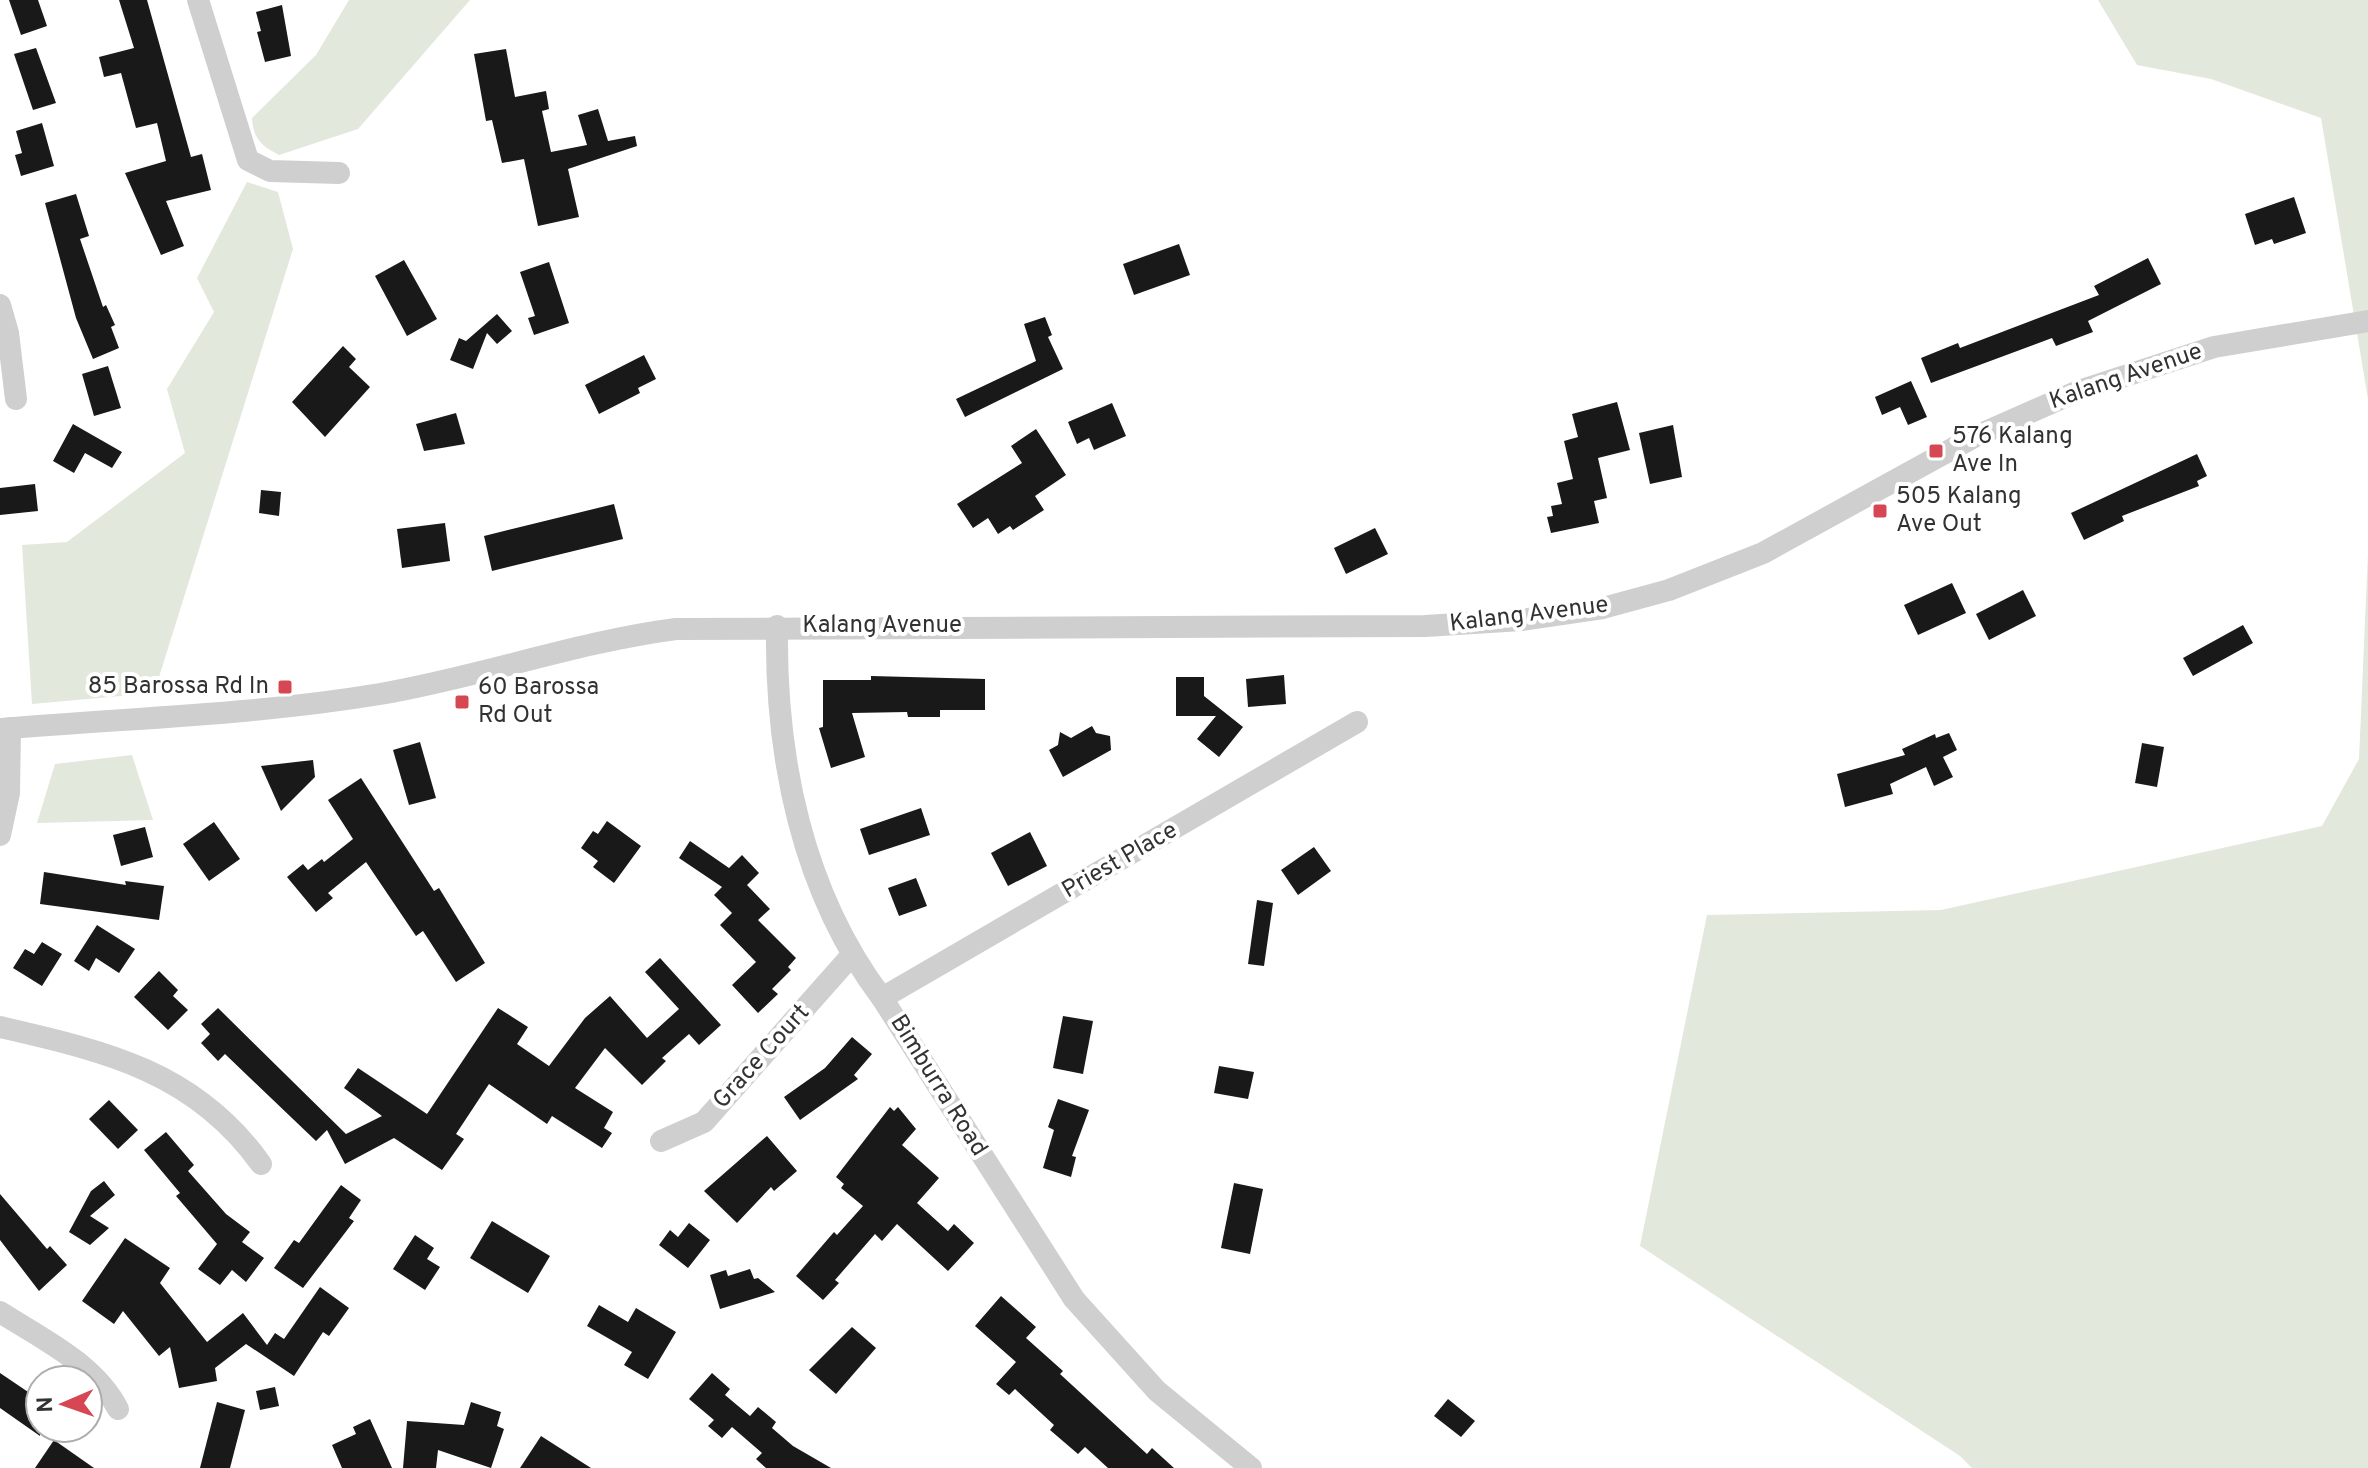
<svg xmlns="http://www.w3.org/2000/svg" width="2368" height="1468" font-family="Overpass,sans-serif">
<rect width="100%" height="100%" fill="#fff"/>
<!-- green -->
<g fill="#e2e8dc">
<path d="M349 0H470L358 129 279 155C261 146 253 138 252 118L316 55Z"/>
<polygon points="2098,0 2368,0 2368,399 2321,118 2211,79 2137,65"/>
<polygon points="247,182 278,192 293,249 154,693 32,704 22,545 67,542 185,453 167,389 214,312 197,278"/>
<polygon points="2368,554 2368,1468 1972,1468 1960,1456 1640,1246 1707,915 1941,910 2322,826 2359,759"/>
<polygon points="132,755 153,820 37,823 55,764"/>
</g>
<!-- building -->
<g fill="#191919">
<polygon points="9,0 38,0 47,26 21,35"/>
<polygon points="119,0 147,0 191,157 202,154 211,190 166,201 184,246 161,255 125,173 166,161 157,123 136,128 121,73 104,77 99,57 134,48"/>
<polygon points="282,5 291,56 265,62 257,32 261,31 256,12"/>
<polygon points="36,48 56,103 33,110 14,54"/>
<polygon points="506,49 515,97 546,91 549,109 542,111 551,152 587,145 578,115 598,109 608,141 635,136 637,146 568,169 579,217 538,226 524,159 502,163 492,120 486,121 474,54"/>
<polygon points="42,123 54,166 21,176 15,155 22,153 16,131"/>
<polygon points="76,194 89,236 80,239 103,307 106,305 115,325 111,327 119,348 93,359 76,318 45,203"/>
<polygon points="2294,197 2306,233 2274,244 2272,239 2255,245 2245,214"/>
<polygon points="1179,244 1190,275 1134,295 1123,264"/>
<polygon points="2148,258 2161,284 2088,321 2093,332 2056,346 2052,338 1931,383 1921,358 1958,343 1960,348 2099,295 2094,286"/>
<polygon points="404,260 437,319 407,336 375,276"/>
<polygon points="549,262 569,323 534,335 528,318 535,316 520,272"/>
<polygon points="497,314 512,331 497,344 487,333 473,369 450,360 459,338 466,341"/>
<polygon points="1045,317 1052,335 1048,337 1063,369 965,417 956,399 1036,361 1024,324"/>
<polygon points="343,346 356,359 349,367 370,387 325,437 292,402"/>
<polygon points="644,355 656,379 638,388 640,393 599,414 585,385"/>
<polygon points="108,366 121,408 94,416 82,374"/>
<polygon points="1911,381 1927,417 1908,425 1900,407 1882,415 1875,397"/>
<polygon points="1617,402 1630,450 1598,458 1607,498 1594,501 1599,523 1551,533 1547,517 1553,516 1551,506 1562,504 1557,483 1573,479 1564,441 1578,437 1572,414"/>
<polygon points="1112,403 1126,436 1094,450 1089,438 1077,444 1068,422"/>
<polygon points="456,413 465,444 424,451 416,424"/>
<polygon points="73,424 122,452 112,468 85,453 74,473 53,461"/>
<polygon points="1673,425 1682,477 1650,484 1639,433"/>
<polygon points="1036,429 1066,475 1035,496 1044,510 1013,530 1010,526 998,534 988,518 973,528 957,504 1022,463 1011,446"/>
<polygon points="2197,454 2207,476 2197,481 2199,486 2122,516 2124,521 2084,540 2071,513"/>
<polygon points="35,484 38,511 0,515 0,488"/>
<polygon points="261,490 281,492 279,516 259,513"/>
<polygon points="614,504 623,539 492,571 484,536"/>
<polygon points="445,523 450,561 402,568 397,529"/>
<polygon points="1375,528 1388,554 1346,574 1334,548"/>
<polygon points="1952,583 1966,613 1918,635 1904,605"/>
<polygon points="2023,590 2036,616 1989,640 1976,614"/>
<polygon points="2243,625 2253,643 2193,676 2183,658"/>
<polygon points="1284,675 1286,704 1248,707 1246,679"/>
<polygon points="871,676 985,679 985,710 940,710 940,717 908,717 907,712 852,713 865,757 831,768 819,728 823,727 823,680 871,680"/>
<polygon points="1176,677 1204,677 1204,696 1243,727 1219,757 1197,739 1216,716 1176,716"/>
<polygon points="1092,726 1096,733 1110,736 1111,750 1063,777 1049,750 1058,745 1060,732 1071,738"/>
<polygon points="1949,733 1957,750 1943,757 1953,777 1934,786 1926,767 1890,784 1893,794 1845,807 1837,774 1905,755 1902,749 1935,734 1936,738"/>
<polygon points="420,742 436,798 409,805 393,750"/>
<polygon points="2142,743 2164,747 2157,787 2135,783"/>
<polygon points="313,760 315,777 281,811 261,766"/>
<polygon points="361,778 434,891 439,888 485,963 456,982 423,931 416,936 366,862 328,893 333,898 316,912 287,877 303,864 308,870 322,859 324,862 353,839 328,800"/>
<polygon points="921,808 930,835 869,855 860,829"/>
<polygon points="607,821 641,846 614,883 593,867 598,861 581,848 593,831 598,834"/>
<polygon points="214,822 240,859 209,881 183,844"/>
<polygon points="145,827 153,857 121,866 113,835"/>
<polygon points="1030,832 1047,866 1008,886 991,853"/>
<polygon points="690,841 729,868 742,855 759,873 747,885 770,909 758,920 796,958 788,967 791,970 772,989 778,994 758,1013 732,985 756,962 720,925 732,913 714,895 722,887 679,858"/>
<polygon points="1314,847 1331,871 1298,895 1281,870"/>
<polygon points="44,872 126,885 125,881 164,886 159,920 40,904"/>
<polygon points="916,878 927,906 899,916 888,888"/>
<polygon points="1257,900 1273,903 1264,966 1248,964"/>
<polygon points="97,925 135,949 119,973 96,958 89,971 74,961"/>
<polygon points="42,942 62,954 42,986 13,968 25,949 34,954"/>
<polygon points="660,958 721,1025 699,1045 689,1034 662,1058 666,1061 642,1085 605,1048 575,1088 613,1112 604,1128 612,1133 602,1148 552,1116 547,1124 489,1084 456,1134 464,1139 442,1170 394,1138 345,1164 327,1130 316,1141 225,1054 218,1061 201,1043 210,1034 201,1024 218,1008 346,1134 382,1116 344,1088 358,1068 427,1114 498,1008 528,1027 517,1044 549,1066 585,1018 610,996 647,1038 679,1009 645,972"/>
<polygon points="159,971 178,990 173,996 188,1010 168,1030 134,997"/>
<polygon points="1063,1016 1093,1021 1083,1074 1053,1068"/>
<polygon points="852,1037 872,1054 854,1075 858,1079 800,1120 784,1097 825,1068"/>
<polygon points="1219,1066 1254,1072 1248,1099 1214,1093"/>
<polygon points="1058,1099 1089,1110 1072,1156 1076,1157 1071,1177 1043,1168 1054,1130 1048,1127"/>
<polygon points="109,1100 138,1130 118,1149 89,1119"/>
<polygon points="890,1107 894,1111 898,1107 916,1129 902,1145 939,1178 917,1203 948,1231 954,1224 974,1243 948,1271 897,1224 882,1241 875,1234 835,1280 839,1283 823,1300 796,1276 834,1232 837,1235 863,1206 841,1188 844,1184 836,1177"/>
<polygon points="166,1132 194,1165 188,1171 226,1214 250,1232 242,1242 264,1258 246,1282 232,1270 220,1285 198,1269 217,1244 176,1196 180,1193 144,1150"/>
<polygon points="767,1136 797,1171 774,1191 771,1187 737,1223 704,1191"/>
<polygon points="104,1181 115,1195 90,1216 109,1228 90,1245 69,1232 91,1191"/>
<polygon points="1234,1183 1263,1189 1250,1254 1221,1248"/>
<polygon points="341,1185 361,1200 349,1218 354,1221 303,1288 274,1268 294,1240 299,1243"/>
<polygon points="0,1194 47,1249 50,1246 67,1265 39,1291 0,1240"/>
<polygon points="492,1221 550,1256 528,1293 470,1258"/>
<polygon points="689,1223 710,1240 688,1268 659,1245 670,1230 678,1237"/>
<polygon points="415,1235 434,1248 427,1259 440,1267 425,1290 393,1269"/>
<polygon points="125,1238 170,1268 160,1283 207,1342 243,1313 267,1345 275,1333 284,1339 320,1287 349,1308 329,1336 323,1332 294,1376 246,1344 215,1368 217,1381 179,1388 170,1347 159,1356 123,1311 114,1324 82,1301"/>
<polygon points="750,1269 754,1279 758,1278 775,1292 720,1309 710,1275 726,1270 728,1276"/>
<polygon points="1001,1296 1036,1327 1026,1338 1063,1371 1060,1374 1147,1454 1152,1448 1174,1468 1108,1468 1085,1447 1078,1454 1050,1430 1054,1425 1015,1389 1009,1395 996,1384 1016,1362 975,1326"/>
<polygon points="599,1305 628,1322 636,1308 676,1332 648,1379 624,1365 632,1352 587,1326"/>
<polygon points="852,1327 876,1348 836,1394 809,1370"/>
<polygon points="0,1373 40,1400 40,1436 0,1408"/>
<polygon points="712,1373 730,1389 725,1395 750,1416 758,1407 776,1422 772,1428 793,1446 831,1468 766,1468 756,1459 762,1453 732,1427 722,1438 708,1426 714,1420 689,1399"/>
<polygon points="275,1387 279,1406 260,1410 256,1391"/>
<polygon points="1448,1399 1475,1421 1461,1437 1434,1416"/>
<polygon points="217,1402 245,1410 230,1468 200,1468"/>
<polygon points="471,1402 501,1412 497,1426 504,1429 491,1468 438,1450 436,1468 403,1468 407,1421 464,1425"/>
<polygon points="370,1419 392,1468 342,1468 332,1445 356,1434 353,1427"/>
<polygon points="541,1436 591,1468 520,1468"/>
<polygon points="54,1440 94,1468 35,1468"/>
</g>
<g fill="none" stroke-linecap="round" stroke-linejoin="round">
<!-- minor -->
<g stroke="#cfcfcf" stroke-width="22">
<polyline points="198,0 248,160 270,171 339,173"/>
<polyline points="0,305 8,333 16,399"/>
<path d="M777 626C775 757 802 892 882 998L1074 1299 1157 1391 1251 1468"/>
<path d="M0 729C127 718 254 715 380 694 480 677 576 642 676 629L1425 626 1522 620 1603 608 1669 590 1763 553 1974 437 2076 392 2214 347 2368 321"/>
<polyline points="0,835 9,793 10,728"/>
<polyline points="882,998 1357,722"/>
<path d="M0 1027C104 1051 195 1071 261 1164"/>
<polyline points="661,1141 704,1122 851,956"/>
<path d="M0 1312C42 1339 94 1363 118 1409"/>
</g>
</g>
<!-- markers -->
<g fill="#d74653" stroke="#fff" stroke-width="3">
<rect x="1928" y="443" width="16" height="16" rx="4"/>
<rect x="1872" y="503" width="16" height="16" rx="4"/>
<rect x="277" y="679" width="16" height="16" rx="4"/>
<rect x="454" y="694" width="16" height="16" rx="4"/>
</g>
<g text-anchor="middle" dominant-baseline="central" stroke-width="8" stroke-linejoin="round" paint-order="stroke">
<!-- street labels -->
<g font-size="24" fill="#323232" stroke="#fff">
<text transform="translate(2126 377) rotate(-19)">Kalang Avenue</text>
<text transform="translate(1529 615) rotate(-7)">Kalang Avenue</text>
<text x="882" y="626">Kalang Avenue</text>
<text transform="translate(1120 861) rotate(-30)">Priest Place</text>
<text transform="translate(762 1057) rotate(-48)">Grace Court</text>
<text transform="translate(938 1086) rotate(58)">Bimburra Road</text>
</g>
<!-- poi labels -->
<g font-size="24" fill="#323232" stroke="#fff" text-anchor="start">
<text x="1952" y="437">576 Kalang<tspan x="1952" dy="28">Ave In</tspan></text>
<text x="1896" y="497">505 Kalang<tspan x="1896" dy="28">Ave Out</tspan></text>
<text x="269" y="687" text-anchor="end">85 Barossa Rd In</text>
<text x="478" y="688">60 Barossa<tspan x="478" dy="28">Rd Out</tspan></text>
</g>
</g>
<!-- north arrow -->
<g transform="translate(64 1404) rotate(268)"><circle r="38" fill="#ffffff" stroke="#adadad" stroke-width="2"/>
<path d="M0-6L14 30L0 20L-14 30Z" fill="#d74653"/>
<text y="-12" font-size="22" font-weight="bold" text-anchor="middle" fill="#323232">N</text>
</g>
</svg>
